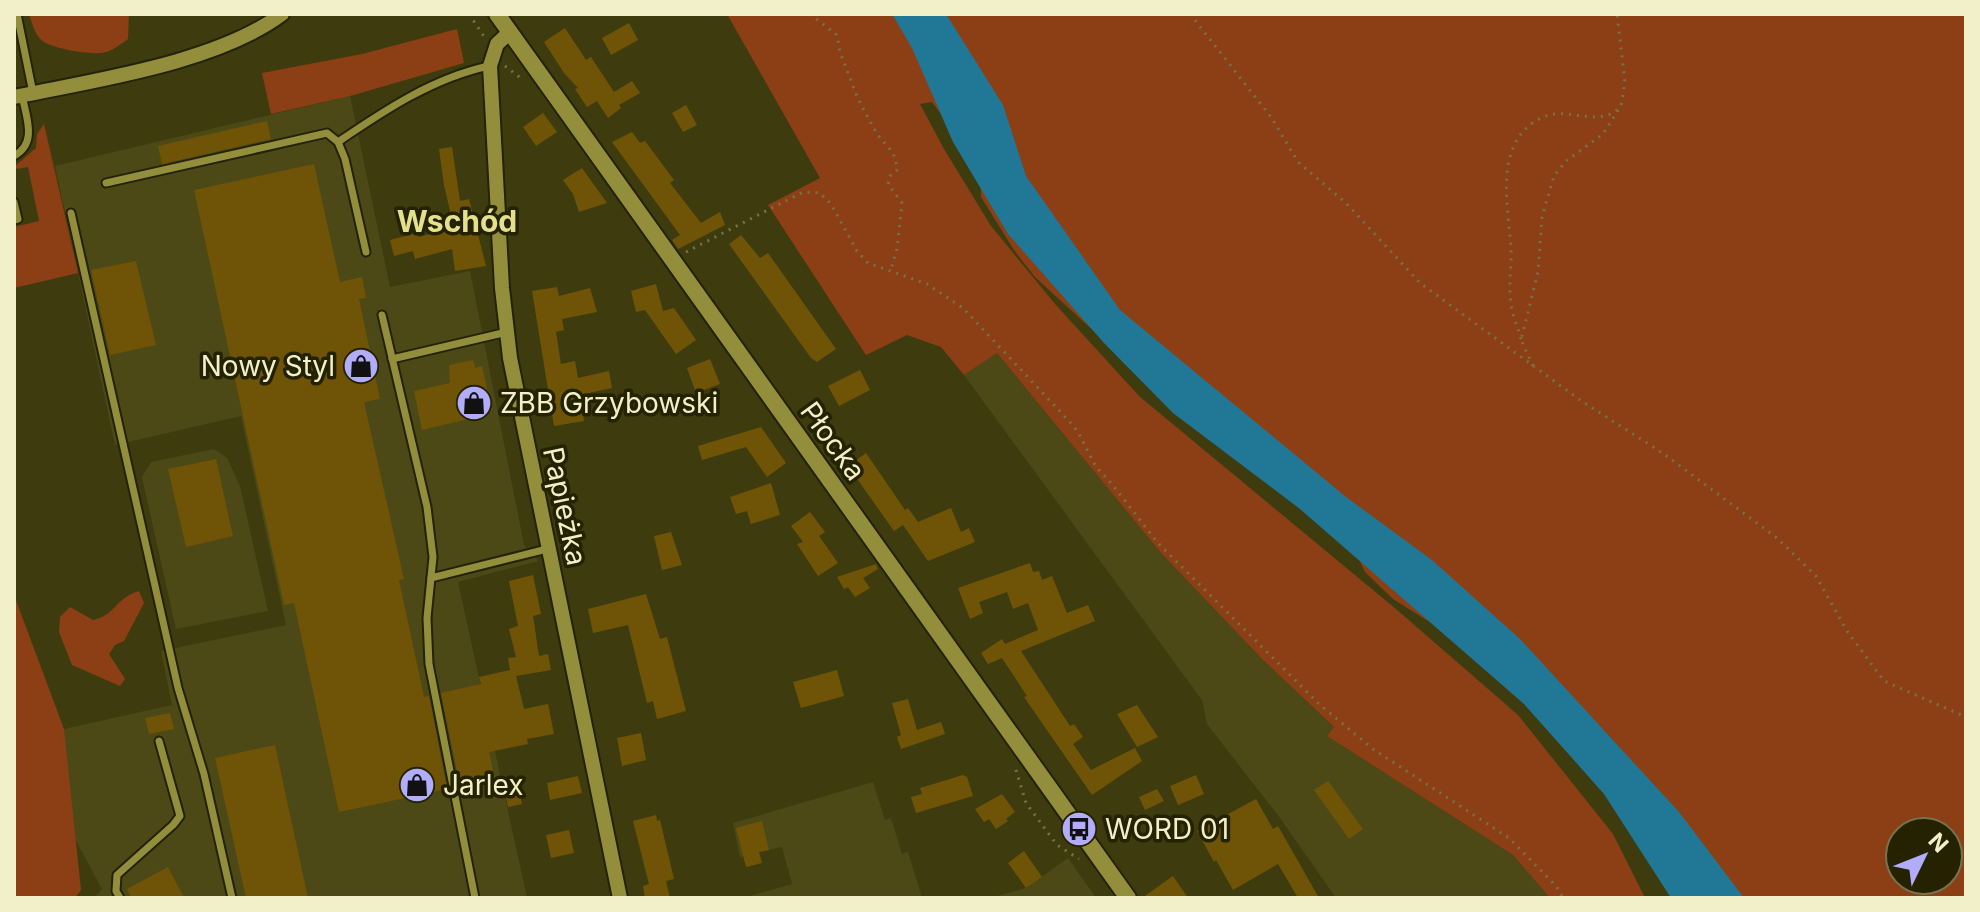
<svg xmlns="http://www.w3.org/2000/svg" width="1980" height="912" font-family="Inter,sans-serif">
<rect width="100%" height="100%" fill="#3e3c0f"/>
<!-- built -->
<g fill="#4c4916">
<polygon points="350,96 390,287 470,271 524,545 538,561 458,582 527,898 94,898 102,889 39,772 64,729 172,705 161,651 286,625 241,416 115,445 55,166"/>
<polygon points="997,353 1161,553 1263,660 1334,727 1327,736 1513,855 1550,898 1336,898 1280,818 1207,724 1202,700 964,375"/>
<polygon points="214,449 227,458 240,486 268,611 176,629 142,477 151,462"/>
<polygon points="873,782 885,820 891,818 902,854 908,852 922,898 743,898 792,884 782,847 740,857 733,823"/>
<polygon points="1068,858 1096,898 990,898 1026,888"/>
</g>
<!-- green -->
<g fill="#8c3f14" fill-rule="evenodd">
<path d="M29 14H129L128 39C122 43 114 50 106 52 94 56 55 49 44 42 35 36 32 23 29 14Z"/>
<path d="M727 14H1966V898H1674L1648 837 1558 733 1436 626 1393 599 1365 572 1352 545 1136 370 1035 277 1014 250 981 197 980 165 932 102 920 104 944 149 991 226 1055 304 1140 397 1396 609 1518 715 1613 834 1645 898H1550L1513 855 1327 736 1334 727 1263 660 1161 553 997 353 964 375 941 347 907 335 866 355 768 205 820 178ZM1900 832H1948V880H1900Z"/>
<polygon points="457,29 464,63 350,96 271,114 262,73 362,54"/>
<polygon points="44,124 78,273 14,288 14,227 39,221 28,167 17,169 15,166 36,148 37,134"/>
<path d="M139 591 144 603 124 641 115 645 109 654 125 679 120 686 72 665 59 632 60 617 70 607 93 620C116 615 114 599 139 591Z"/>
<polygon points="14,595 64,729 81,890 75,898 14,898"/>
</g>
<!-- water -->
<polygon fill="#217896" points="892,14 946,14 1003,105 1026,176 1120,310 1346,497 1432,560 1520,639 1679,812 1744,898 1671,898 1604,794 1524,704 1300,509 1173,413 1104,343 1008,234 953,142 912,48"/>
<!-- building -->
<g fill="#6f5407">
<polygon points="629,23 638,40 611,55 602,38"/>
<polygon points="565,28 586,60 591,57 614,92 632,81 640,93 619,105 621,108 608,118 597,101 587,107 575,89 578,88 564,73 544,42"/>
<polygon points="686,105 697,125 683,132 672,113"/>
<polygon points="543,113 557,132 536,146 523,127"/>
<polygon points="267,121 271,139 162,164 158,146"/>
<polygon points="632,132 640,143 645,141 674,180 670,183 701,223 720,212 725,225 678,249 672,240 680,235 612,142"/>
<polygon points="452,147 460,201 469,199 486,266 455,271 452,249 415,259 413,251 394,256 390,240 417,233 418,237 454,228 444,185 439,149"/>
<polygon points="314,164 340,282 362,277 366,298 359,299 380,399 364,402 404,579 399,580 424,697 429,696 447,789 339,812 294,603 284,605 194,190"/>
<polygon points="582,168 607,203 579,212 573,194 563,180"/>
<polygon points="741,235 760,258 768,253 836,349 817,362 811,358 729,244"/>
<polygon points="136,261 156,345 110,355 91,270"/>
<polygon points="656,284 663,311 674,308 696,340 676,354 645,310 636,312 631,291"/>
<polygon points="557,287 559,296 590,288 597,312 562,319 564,330 556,332 561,364 575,361 578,378 609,371 612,388 580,395 584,421 554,426 532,291"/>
<polygon points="710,359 720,384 696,393 687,368"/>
<polygon points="473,360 475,368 482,366 492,410 476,413 477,417 422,430 414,391 450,383 449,365"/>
<polygon points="860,370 870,390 839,406 828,386"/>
<polygon points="761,427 786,463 767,477 746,447 702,460 698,446"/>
<polygon points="866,453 905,510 908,508 918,522 951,508 961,532 969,528 975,542 928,561 903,525 894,531 848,466"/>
<polygon points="216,459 233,536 186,547 168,469"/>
<polygon points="771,483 780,515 751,524 747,511 736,514 730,497"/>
<polygon points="810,512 825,532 819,536 838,563 818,576 797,544 803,542 791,526"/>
<polygon points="671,532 682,565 662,570 654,536"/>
<polygon points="1030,563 1033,572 1039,571 1042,580 1052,576 1067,613 1088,605 1095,621 1021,651 1070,726 1074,724 1083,737 1073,744 1091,770 1135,748 1142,761 1092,795 1024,697 1027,696 1002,658 988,664 981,653 1002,639 1005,644 1038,630 1028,603 1013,609 1007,592 979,602 983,613 970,619 958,588"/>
<polygon points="876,564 878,569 863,578 870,588 855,597 848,587 844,589 837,577"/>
<polygon points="533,575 541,614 533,616 539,656 548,654 551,670 516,676 524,709 548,704 554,734 527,739 528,744 489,752 495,780 460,786 441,693 481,684 479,677 510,670 508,658 516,657 509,629 518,626 509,581"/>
<polygon points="646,594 660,639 667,637 686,711 657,719 653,701 647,703 628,625 593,633 588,609"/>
<polygon points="837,670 844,696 801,708 793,682"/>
<polygon points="908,699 917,730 941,722 945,734 901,749 897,737 901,735 892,703"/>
<polygon points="1137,705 1158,737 1137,747 1117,714"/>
<polygon points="170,713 174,729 149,734 145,718"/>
<polygon points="641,733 646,760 622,766 617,738"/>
<polygon points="275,745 308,898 246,898 215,758"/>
<polygon points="963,775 967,777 973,796 916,813 911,797 922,794 920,788"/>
<polygon points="1196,775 1204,794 1178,805 1170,786"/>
<polygon points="578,776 582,793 550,800 547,783"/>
<polygon points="1328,781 1363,829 1349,839 1314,790"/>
<polygon points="519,789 522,804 508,807 505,792"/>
<polygon points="1157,789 1164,801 1145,810 1139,797"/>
<polygon points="1002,794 1015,812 1006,819 1008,821 996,829 989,819 984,822 975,809"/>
<polygon points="1256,799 1273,829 1278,826 1319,898 1298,898 1278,864 1233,890 1216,860 1214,862 1197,831"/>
<polygon points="656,815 657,821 660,820 674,879 666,881 670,898 645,898 643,886 649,884 633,821"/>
<polygon points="762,821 769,850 759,852 762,863 746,867 736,828"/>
<polygon points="569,830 574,853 551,858 546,835"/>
<polygon points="1024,851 1042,877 1026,888 1008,863"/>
<polygon points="168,867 184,898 131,898 127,889"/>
<polygon points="1173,876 1188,898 1142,898"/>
</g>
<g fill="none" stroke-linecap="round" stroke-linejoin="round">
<defs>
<g id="service">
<polyline points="17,14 33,93"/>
<path d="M338 142C385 110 433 78 489 66"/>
<path d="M14 156C38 143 26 117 22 95"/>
<polyline points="106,183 327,133 338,142 345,159 366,252"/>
<polyline points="14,202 18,219 14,220"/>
<polyline points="71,213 178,688 204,774 232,898"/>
<polyline points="382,315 427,507 433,557 427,618 429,664 475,898"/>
<polyline points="392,359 507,332"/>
<polyline points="431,578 547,549"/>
<polyline points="120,898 116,891 117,875 173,825 180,816 159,741"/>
</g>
<g id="minor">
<polyline points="510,32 497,44 490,66 502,288 510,358 620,898"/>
<path d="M14 97C95 80 216 63 282 14"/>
</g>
<polyline id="tertiary" points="497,14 1128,898"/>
</defs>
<!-- service casing -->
<use href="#service" stroke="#242208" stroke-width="11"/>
<!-- minor casing -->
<use href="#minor" stroke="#242208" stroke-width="18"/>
<!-- tertiary casing -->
<use href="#tertiary" stroke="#242208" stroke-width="20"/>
<!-- path -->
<g stroke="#757348" stroke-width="3" stroke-dasharray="2 6" stroke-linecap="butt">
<polyline points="469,14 485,38"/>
<polyline points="810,14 837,35 840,52 858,99 877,134 893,153 898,169 890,176 888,184 902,203 897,249 891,269"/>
<polyline points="1190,14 1271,117 1298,162 1346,203 1420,283 1580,400 1664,454 1777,538 1816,576 1847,631 1884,681 1966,717"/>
<polyline points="505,66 522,79"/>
<polyline points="686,252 803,192 820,193 831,204 857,251 868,263 927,284 963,308 1069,421 1078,432 1096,467 1112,484 1157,542 1319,704 1373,749 1509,838 1557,887 1563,898"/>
<path d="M1521 339C1518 327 1512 316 1511 303 1508 285 1512 266 1511 248 1508 205 1493 142 1541 118 1567 105 1595 128 1618 109"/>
<polyline points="1533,366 1521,340 1538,272 1542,217 1554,176 1566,161 1603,134 1621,106 1625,82 1617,14"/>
<polyline points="1016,770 1026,803 1057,845 1079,859"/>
</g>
<!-- service -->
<use href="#service" stroke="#938e3c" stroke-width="7"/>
<!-- minor -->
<use href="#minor" stroke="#938e3c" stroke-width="14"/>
<!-- tertiary -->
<use href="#tertiary" stroke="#938e3c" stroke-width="16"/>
</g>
<!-- icons -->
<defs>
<symbol id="shop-disc" viewBox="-11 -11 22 22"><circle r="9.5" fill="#b1adfa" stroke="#242200"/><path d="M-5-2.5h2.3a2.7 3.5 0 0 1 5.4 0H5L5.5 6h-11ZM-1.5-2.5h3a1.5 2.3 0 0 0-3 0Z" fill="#111"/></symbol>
<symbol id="bus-disc" viewBox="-11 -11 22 22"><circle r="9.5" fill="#b1adfa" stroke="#242200"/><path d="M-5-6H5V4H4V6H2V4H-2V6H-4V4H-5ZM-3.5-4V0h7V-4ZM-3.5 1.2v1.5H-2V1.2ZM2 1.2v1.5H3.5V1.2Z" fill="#111"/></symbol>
</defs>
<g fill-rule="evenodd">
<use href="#shop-disc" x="341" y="346" width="40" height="40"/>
<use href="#shop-disc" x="454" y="383" width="40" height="40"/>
<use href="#shop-disc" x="397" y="765" width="40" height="40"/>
<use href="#bus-disc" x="1059" y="809" width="40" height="40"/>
</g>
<g text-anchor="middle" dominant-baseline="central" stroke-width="7" stroke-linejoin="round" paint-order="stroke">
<!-- poi labels -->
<g font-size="28" fill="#f1f0c8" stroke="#242200" text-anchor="start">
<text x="335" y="366" text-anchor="end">Nowy Styl</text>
<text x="500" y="403">ZBB Grzybowski</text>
<text x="443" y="785">Jarlex</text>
<text x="1105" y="829">WORD 01</text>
</g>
<!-- street labels -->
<g font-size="28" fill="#f1f0c8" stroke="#242200">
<text transform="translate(833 441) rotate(54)">Płocka</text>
<text transform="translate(565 506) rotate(78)">Papieżka</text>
</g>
<!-- neighbourhood labels -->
<g font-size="30" font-weight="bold" fill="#e4e08d" stroke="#242200">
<text x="457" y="221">Wschód</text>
</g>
</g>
<!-- border -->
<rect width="1980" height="912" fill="none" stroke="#f1f0c8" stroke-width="32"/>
<!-- north arrow -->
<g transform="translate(1924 856) rotate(47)"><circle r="38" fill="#242200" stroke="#767450" stroke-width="2"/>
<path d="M0-6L14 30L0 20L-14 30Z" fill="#b1adfa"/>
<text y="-12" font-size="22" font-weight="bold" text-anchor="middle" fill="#f1f0c8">N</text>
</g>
</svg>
